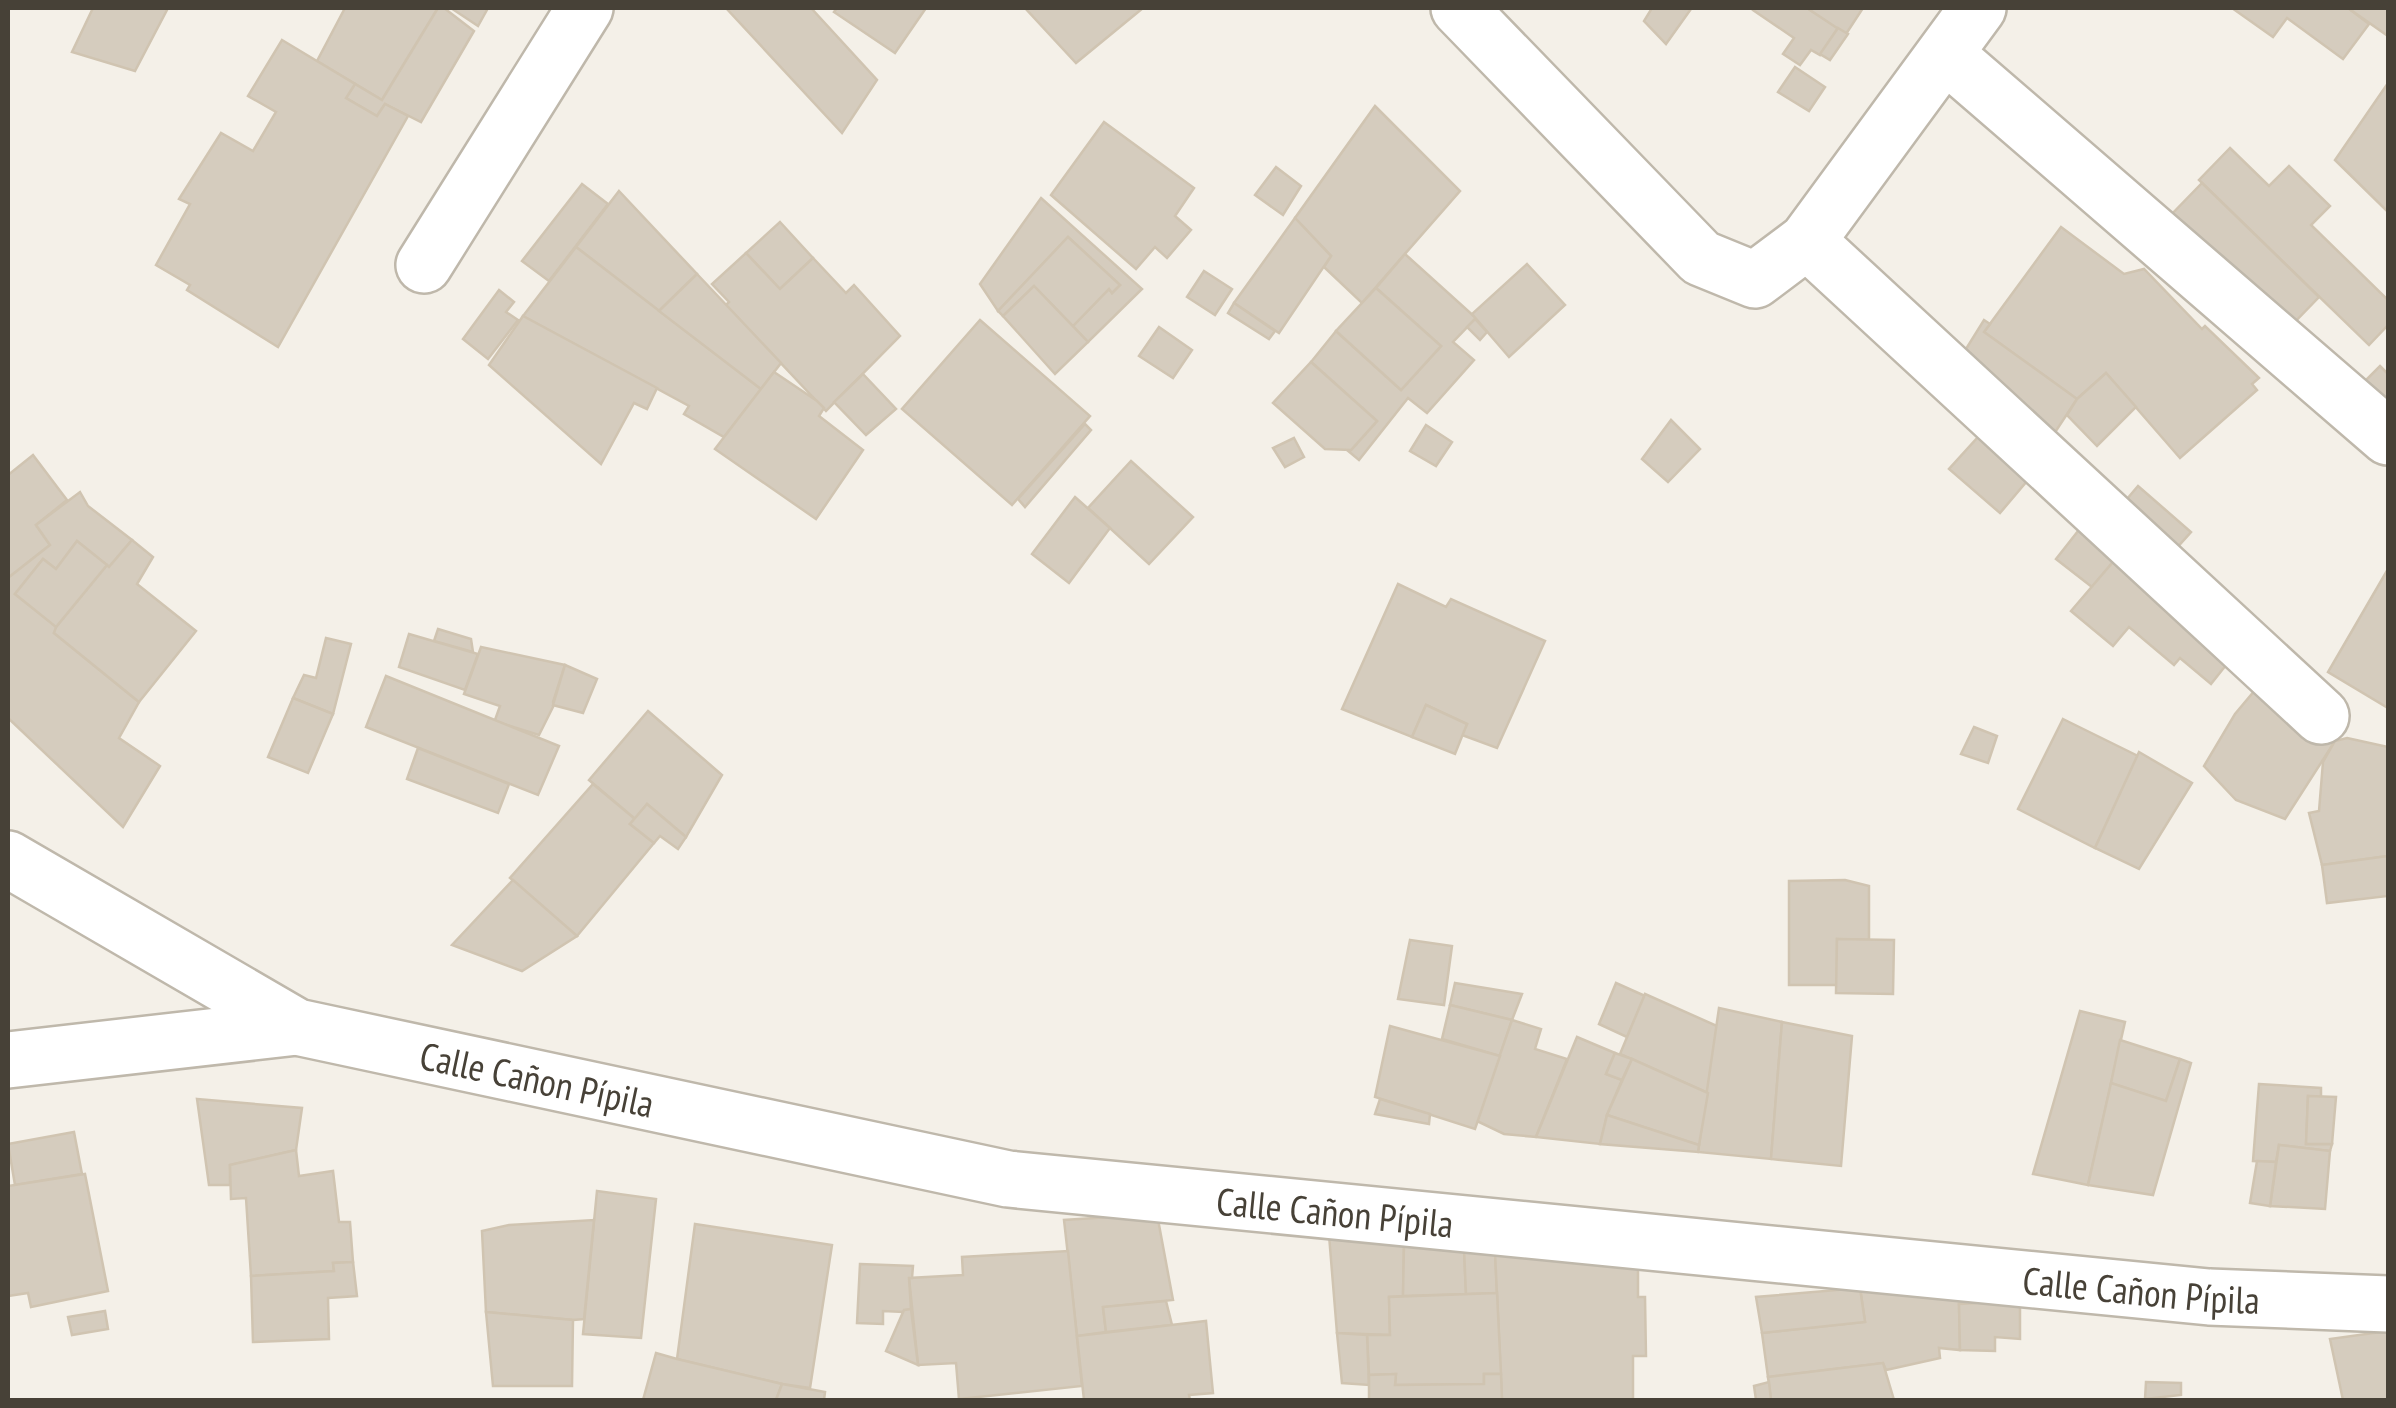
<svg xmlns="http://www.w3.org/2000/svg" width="2396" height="1408" font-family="'PT Sans Narrow',sans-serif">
<rect width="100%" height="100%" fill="#f4f0e8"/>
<!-- building -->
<g fill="#d5ccbe" stroke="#d0c4b1" stroke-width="2.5">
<polygon points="93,8 168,8 135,71 72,52"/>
<polygon points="345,8 438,8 382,100 317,61"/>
<polygon points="438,8 444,8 474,31 421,122 385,104 377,116 346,98 355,84 382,100"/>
<polygon points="451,8 488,8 478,26"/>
<polygon points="726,8 811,8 877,80 842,133"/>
<polygon points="837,8 926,8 895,53 834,12"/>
<polygon points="1025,8 1143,8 1076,63"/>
<polygon points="1652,8 1691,9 1666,44 1644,21"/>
<polygon points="1754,8 1807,8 1838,28 1820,55 1811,50 1800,65 1783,54 1794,38 1753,10"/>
<polygon points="1807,8 1863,8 1846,34"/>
<polygon points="2232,8 2348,8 2369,24 2343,59 2287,18 2273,37"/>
<polygon points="2348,8 2388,8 2388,36"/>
<polygon points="1838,28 1848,34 1830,60 1820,54"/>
<polygon points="282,40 355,84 346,98 377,116 385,104 408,116 278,347 187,290 190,285 156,265 190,204 179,199 221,133 253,151 276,112 248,96"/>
<polygon points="1795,67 1825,87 1809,111 1778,92"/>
<polygon points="2388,83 2388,212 2335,160"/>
<polygon points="1375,106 1460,191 1362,303 1324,267 1331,256 1295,218"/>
<polygon points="1104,122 1194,188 1175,216 1191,230 1167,258 1155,247 1136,269 1051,195"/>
<polygon points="2230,148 2269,186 2289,166 2330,206 2311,225 2388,300 2388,325 2369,345 2199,180"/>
<polygon points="1276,167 1301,186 1283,215 1255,195"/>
<polygon points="2202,183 2319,297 2288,329 2170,216"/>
<polygon points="582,184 608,204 549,281 522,261"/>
<polygon points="619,191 697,274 659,311 576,247"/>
<polygon points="1041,198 1142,289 1088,342 1073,326 1109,289 1112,293 1120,285 1068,237 998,311 980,284"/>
<polygon points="1295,218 1331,256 1279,333 1234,303"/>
<polygon points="780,222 813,258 780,289 746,253"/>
<polygon points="2061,227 2124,274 2144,269 2202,329 2205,326 2259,378 2252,384 2257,390 2180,458 2106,373 2077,399 1984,332"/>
<polygon points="1068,237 1120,285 1112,293 1109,289 1073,326 1034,286 1003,316 998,311"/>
<polygon points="576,247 761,389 724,437 684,414 689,406 523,316"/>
<polygon points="746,253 780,289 813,258 846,293 854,285 900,336 826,411 726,305 729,302 712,284"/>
<polygon points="1405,254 1476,318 1453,342 1474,360 1427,413 1408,398 1359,460 1347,450 1351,450 1377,421 1311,362 1336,331 1401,390 1441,346 1376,288"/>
<polygon points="1527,264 1565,305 1509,357 1472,314"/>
<polygon points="1204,271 1232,289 1215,315 1187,297"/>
<polygon points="697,274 781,363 761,389 659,311"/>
<polygon points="1034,286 1088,342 1055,374 1003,316"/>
<polygon points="1376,288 1441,346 1401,390 1336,331"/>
<polygon points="499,290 514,302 506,312 518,320 488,359 463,339"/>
<polygon points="1234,303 1275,331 1269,339 1228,313"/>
<polygon points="523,316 657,388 647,409 634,403 601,464 489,365"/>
<polygon points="1475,319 1487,332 1480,340 1467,327"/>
<polygon points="980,320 1090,416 1012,505 902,409"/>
<polygon points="1984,320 1990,324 1984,332 2077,399 2048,443 1956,365"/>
<polygon points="1159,327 1192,350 1173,378 1139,356"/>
<polygon points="1311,362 1377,421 1351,450 1325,449 1273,403"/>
<polygon points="2380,366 2388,374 2388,427 2354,392"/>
<polygon points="774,372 817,401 824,408 819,416 863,450 816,519 715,449"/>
<polygon points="2106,373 2136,407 2097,446 2067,415 2077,399"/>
<polygon points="863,374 896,409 866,435 834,402"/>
<polygon points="1671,420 1700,449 1668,482 1642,459"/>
<polygon points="1085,424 1091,430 1025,507 1018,499"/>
<polygon points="1426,425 1452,442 1436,466 1410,451"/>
<polygon points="1978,437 2028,480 2000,513 1949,469"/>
<polygon points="1294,438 1304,457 1285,467 1273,448"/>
<polygon points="33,455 67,500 36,525 50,545 8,578 8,475"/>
<polygon points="1131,461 1193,517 1149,564 1088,508"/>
<polygon points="2138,486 2191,532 2174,551 2121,506"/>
<polygon points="80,492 88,506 132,540 109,567 77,541 56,569 43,559 15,594 57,627 54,633 139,702 119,738 160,766 123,827 8,718 8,578 50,545 36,525"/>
<polygon points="1075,497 1110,528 1069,583 1032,554"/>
<polygon points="2082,526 2119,555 2092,587 2056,559"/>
<polygon points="132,540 153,557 137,584 196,631 139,702 54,633 56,627 107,565 109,567"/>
<polygon points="77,541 107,565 56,627 15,594 43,559 56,569"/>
<polygon points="2119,555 2238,650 2211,684 2180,658 2174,665 2129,627 2113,646 2071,611"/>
<polygon points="2388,569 2388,708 2328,672"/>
<polygon points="1398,584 1446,607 1451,599 1545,641 1497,748 1462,735 1467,724 1426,705 1412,737 1342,709"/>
<polygon points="438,629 471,639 473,652 434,641"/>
<polygon points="409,634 478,654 465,690 399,667"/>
<polygon points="326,638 351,644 333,714 293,698 304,675 316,678"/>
<polygon points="481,647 565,665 553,702 554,705 539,735 497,722 495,720 500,706 464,694"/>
<polygon points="565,665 597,679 583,713 553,705"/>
<polygon points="386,676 559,746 538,795 366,727"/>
<polygon points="2256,689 2335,741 2285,819 2236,800 2204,766 2235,714"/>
<polygon points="293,698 333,714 308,773 268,757"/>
<polygon points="1426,705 1467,724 1455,754 1412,737"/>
<polygon points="648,711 722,775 686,837 647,804 635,819 589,780"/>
<polygon points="2063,719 2138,756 2095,848 2018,809"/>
<polygon points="1974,727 1997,736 1988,763 1961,754"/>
<polygon points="2347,738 2388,747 2388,856 2322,865 2309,813 2319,811 2323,762 2335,741"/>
<polygon points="418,748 509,784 498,813 407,779"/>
<polygon points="2139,752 2192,783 2139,869 2095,848"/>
<polygon points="593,784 635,819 630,824 654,843 577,936 510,878"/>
<polygon points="647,804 686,837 678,849 660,836 654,843 630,824"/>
<polygon points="2388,856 2388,896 2327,903 2322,865"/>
<polygon points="513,880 577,936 522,971 452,945"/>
<polygon points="1845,880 1869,886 1869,940 1837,939 1837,985 1789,985 1789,881"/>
<polygon points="1837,939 1894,940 1893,994 1836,993"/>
<polygon points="1410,940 1452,946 1444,1005 1398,999"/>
<polygon points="1455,983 1522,994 1512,1020 1450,1005"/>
<polygon points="1616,983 1645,996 1627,1037 1599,1024"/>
<polygon points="1645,994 1717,1026 1708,1093 1620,1054"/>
<polygon points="1450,1005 1512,1020 1500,1056 1442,1039"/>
<polygon points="1719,1008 1782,1022 1771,1159 1698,1152"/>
<polygon points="2080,1011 2125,1022 2088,1185 2033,1174"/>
<polygon points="1512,1020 1541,1029 1535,1049 1567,1059 1536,1137 1504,1134 1477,1121"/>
<polygon points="1782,1022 1852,1036 1841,1166 1771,1159"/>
<polygon points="1390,1026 1500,1056 1475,1129 1375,1097"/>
<polygon points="1577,1037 1615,1053 1606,1074 1622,1080 1607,1115 1600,1144 1536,1137"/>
<polygon points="2120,1040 2180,1059 2166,1101 2111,1083"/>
<polygon points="1615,1053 1632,1059 1622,1080 1606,1074"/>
<polygon points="1632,1059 1708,1093 1699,1145 1607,1115"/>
<polygon points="2180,1059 2191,1063 2153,1195 2088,1185 2111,1083 2166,1101"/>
<polygon points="2259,1084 2321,1088 2321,1097 2308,1096 2306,1144 2332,1144 2330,1151 2279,1145 2276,1162 2253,1161"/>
<polygon points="2308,1096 2336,1097 2332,1144 2306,1144"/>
<polygon points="197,1099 302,1108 296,1150 230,1165 230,1185 209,1185"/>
<polygon points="1380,1099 1430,1114 1429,1124 1375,1114"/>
<polygon points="1607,1115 1699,1145 1698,1152 1600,1144"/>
<polygon points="74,1132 82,1174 15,1185 8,1144"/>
<polygon points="2279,1145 2330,1151 2325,1209 2270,1206"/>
<polygon points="296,1150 299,1176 333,1171 339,1222 350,1222 353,1262 333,1263 334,1271 251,1276 246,1198 231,1199 230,1165"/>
<polygon points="2257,1161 2276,1162 2270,1206 2250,1203"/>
<polygon points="85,1174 108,1291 31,1307 28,1293 8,1296 8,1186"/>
<polygon points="597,1191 656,1199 641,1338 583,1334"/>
<polygon points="1157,1214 1173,1300 1103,1307 1106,1332 1077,1336 1064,1220"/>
<polygon points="594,1220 584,1319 573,1320 486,1312 482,1231 509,1225"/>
<polygon points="695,1224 832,1245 810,1388 782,1384 677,1359"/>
<polygon points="1329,1235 1404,1244 1403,1296 1389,1297 1390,1335 1337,1333"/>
<polygon points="1404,1244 1464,1249 1466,1294 1403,1296"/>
<polygon points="1464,1249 1495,1252 1497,1293 1466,1294"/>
<polygon points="1068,1251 1082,1386 959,1399 956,1363 918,1365 909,1278 963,1275 962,1257"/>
<polygon points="1495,1252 1638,1266 1638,1297 1645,1297 1646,1356 1633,1356 1633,1400 1502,1400"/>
<polygon points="353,1262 357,1296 328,1298 329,1339 253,1342 251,1276 334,1271 333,1263"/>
<polygon points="860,1264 913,1266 912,1278 909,1278 911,1309 904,1312 883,1311 883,1324 857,1323"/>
<polygon points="1860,1288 1976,1292 1975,1303 1959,1304 1960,1350 1939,1348 1940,1358 1886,1370 1883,1363 1768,1377 1762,1333 1865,1322"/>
<polygon points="1860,1288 1865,1322 1762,1333 1756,1297"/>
<polygon points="1976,1292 2020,1294 2020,1339 1995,1337 1995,1351 1960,1350 1959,1304 1975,1303"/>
<polygon points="1497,1293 1501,1374 1484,1374 1484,1384 1395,1385 1396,1374 1369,1375 1367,1335 1390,1335 1389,1297"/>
<polygon points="1166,1301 1172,1325 1106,1332 1103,1307"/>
<polygon points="911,1309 918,1365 886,1351 904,1310"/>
<polygon points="105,1311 108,1329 72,1335 68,1317"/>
<polygon points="486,1312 573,1320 572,1386 493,1386"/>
<polygon points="1206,1321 1213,1393 1189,1395 1190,1400 1084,1400 1077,1336"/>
<polygon points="2388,1331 2388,1400 2343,1400 2330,1339"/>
<polygon points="1337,1333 1367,1335 1369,1385 1342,1383"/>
<polygon points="656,1353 677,1359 782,1384 776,1400 643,1400"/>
<polygon points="1883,1363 1894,1400 1771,1400 1768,1377"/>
<polygon points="1396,1374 1395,1385 1484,1384 1484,1374 1501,1374 1502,1400 1369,1400 1369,1375"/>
<polygon points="1769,1382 1771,1400 1756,1400 1754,1386"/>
<polygon points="2146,1382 2181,1383 2181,1395 2145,1399"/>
<polygon points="782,1384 825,1392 824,1400 776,1400"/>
</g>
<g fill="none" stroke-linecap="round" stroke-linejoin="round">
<defs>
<g id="minor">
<polyline points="1459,8 1701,258 1755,280 1807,241 1978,8"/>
<polyline points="1945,54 2388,437"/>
<polyline points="1807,241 2321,716"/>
<polyline points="424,265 585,8"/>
<path id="s1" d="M8 859 297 1027 1008 1179 2209 1297 2388 1304"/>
<polyline points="8,1060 297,1027"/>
</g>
</defs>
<!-- minor casing -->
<use href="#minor" stroke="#bfb8ab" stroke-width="60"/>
<!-- minor -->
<use href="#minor" stroke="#fff" stroke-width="55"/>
</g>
<g text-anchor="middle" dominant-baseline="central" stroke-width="8" stroke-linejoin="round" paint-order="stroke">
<!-- street labels -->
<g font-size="38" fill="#474137" stroke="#fff">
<text stroke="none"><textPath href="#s1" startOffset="580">Calle Cañon Pípila</textPath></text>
<text stroke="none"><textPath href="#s1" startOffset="1390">Calle Cañon Pípila</textPath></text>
<text stroke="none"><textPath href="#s1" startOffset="2200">Calle Cañon Pípila</textPath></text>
</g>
</g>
<!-- border -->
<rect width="2396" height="1408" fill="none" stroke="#474137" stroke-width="20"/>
</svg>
